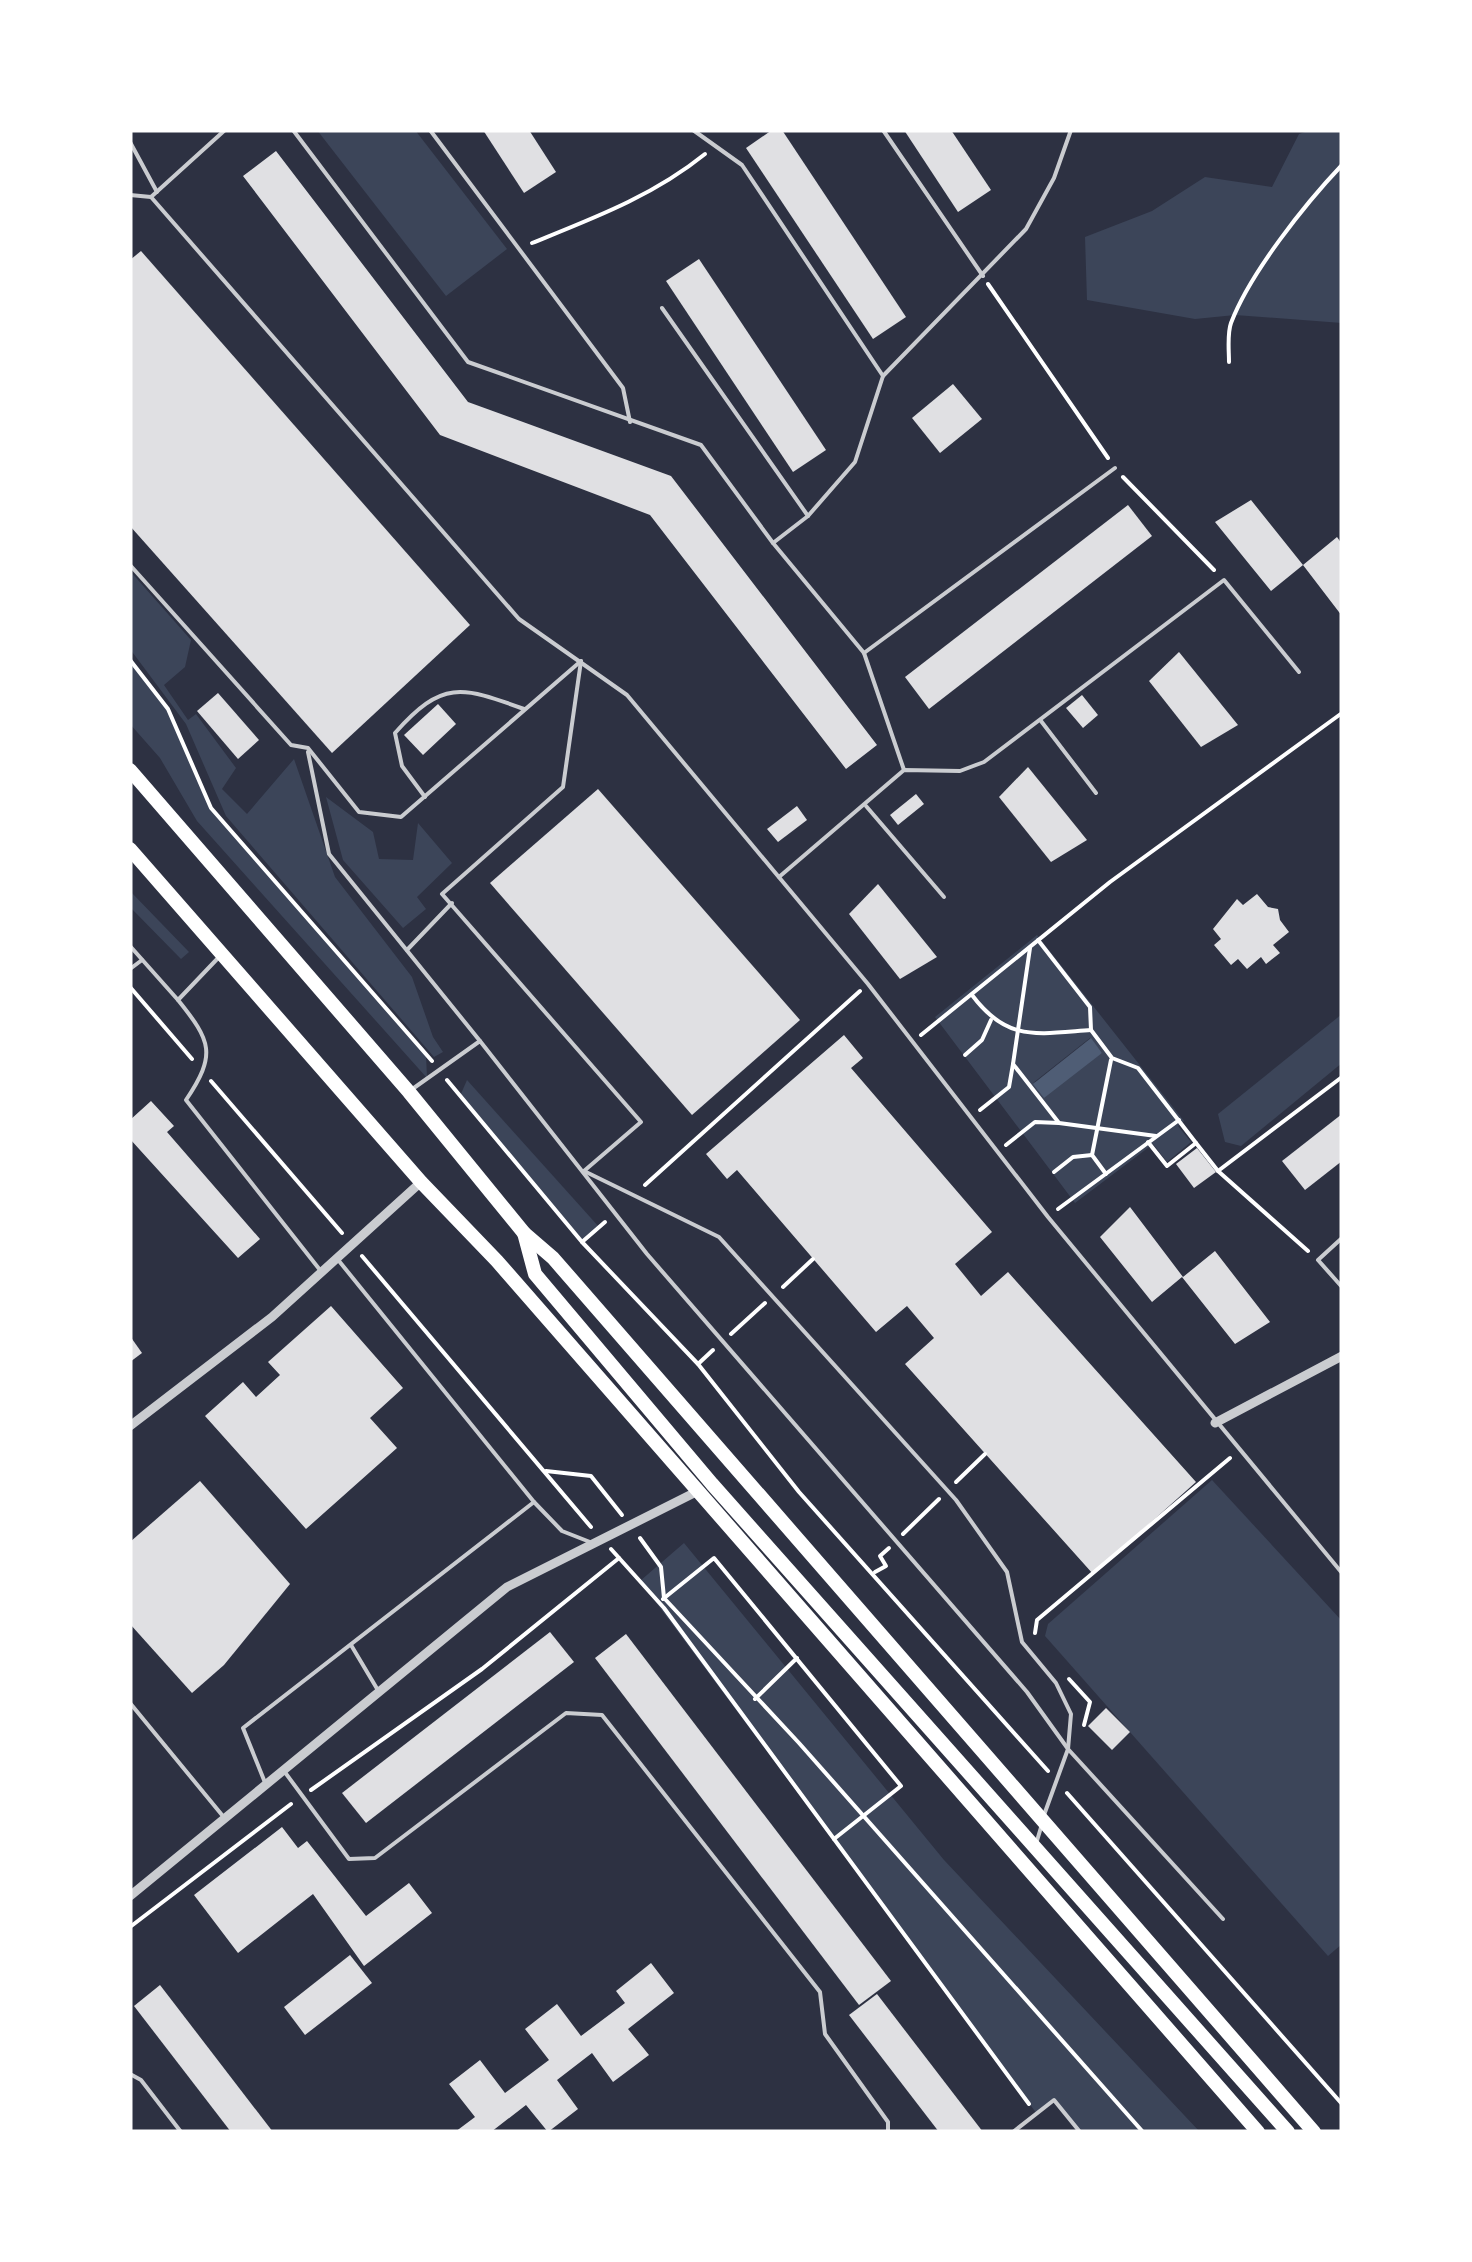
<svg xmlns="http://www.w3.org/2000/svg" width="1472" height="2262" font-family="Barlow,sans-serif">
<rect width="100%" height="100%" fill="#2d3142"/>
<!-- green -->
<g fill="#3c4559" fill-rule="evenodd">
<polygon points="317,130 415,130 507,249 446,296"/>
<polygon points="1311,130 1342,130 1342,323 1235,315 1195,319 1087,300 1085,237 1152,211 1205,177 1272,187 1299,134"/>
<polygon points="130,571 191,640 185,667 164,685 188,720 196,714 236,768 222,789 247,814 294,759 335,877 412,977 433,1037 443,1052 434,1057 226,816 186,724 130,649"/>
<polygon points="130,660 168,709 211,808 426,1054 427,1078 197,821 160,758 130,724"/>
<polygon points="326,797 373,832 379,859 413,860 418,823 452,863 417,897 426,909 403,928 343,860"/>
<polygon points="130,891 189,952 181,959 130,907"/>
<path d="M1037 935 1184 1121 1178 1126 1191 1142 1167 1162 1153 1144 1075 1203 935 1017ZM1090 1038 1102 1053 1033 1083Z"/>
<polygon points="1342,1014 1342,1063 1241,1146 1225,1142 1218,1114"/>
<polygon points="467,1080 599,1227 582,1242 460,1096"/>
<polygon points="1212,1480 1342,1621 1342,1944 1328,1956 1045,1636 1048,1624"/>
<polygon points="684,1543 944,1860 1200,2132 1080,2132 1054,2101 1037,2114 640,1581"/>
</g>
<!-- water -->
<polygon fill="#4f5d75" points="1091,1038 1102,1053 1044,1098 1033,1084"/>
<!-- building -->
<g fill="#e0e0e3">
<polygon points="483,130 529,130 556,172 524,193"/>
<polygon points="772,130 782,130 906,317 873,339 746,148"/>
<polygon points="904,130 951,130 991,190 958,212"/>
<polygon points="276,151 468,402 671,476 877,745 846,769 650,515 440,435 243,176"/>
<polygon points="141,251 470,625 332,753 130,526 130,260"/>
<polygon points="699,259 826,450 793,472 666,281"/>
<polygon points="953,384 982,419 940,453 912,418"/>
<polygon points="1251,500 1303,565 1337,537 1342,544 1342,616 1303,565 1271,591 1215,522"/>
<polygon points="1128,505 1152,536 929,709 905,677"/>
<polygon points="1179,652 1238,725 1201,747 1149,681"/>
<polygon points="218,693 259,740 238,759 197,711"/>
<polygon points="1082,695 1098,715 1083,728 1066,708"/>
<polygon points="438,704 456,724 423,755 404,735"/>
<polygon points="1028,767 1087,840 1051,862 999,797"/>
<polygon points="598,789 800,1020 692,1115 490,883"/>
<polygon points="916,794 924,804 898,825 890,815"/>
<polygon points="797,806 807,820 778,842 767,829"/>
<polygon points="878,884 937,957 900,979 849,914"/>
<polygon points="1257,894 1268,907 1278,909 1280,920 1289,932 1273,945 1280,953 1266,964 1261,957 1247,969 1238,959 1231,965 1214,945 1221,939 1213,929 1237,899 1243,905"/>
<polygon points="844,1035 863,1058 851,1068 992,1232 955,1264 981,1296 1008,1272 1196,1482 1093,1574 905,1364 934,1338 907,1306 876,1332 737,1170 727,1179 706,1154"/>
<polygon points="151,1101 174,1126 167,1132 260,1239 238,1258 130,1139 130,1120"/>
<polygon points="1342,1114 1342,1161 1305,1190 1282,1161"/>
<polygon points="1197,1148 1216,1172 1194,1188 1176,1164"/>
<polygon points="1130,1207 1183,1277 1215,1251 1270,1322 1235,1344 1182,1277 1152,1302 1100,1237"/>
<polygon points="331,1306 403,1388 370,1418 397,1448 306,1529 205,1416 243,1382 256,1397 280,1375 268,1362"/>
<polygon points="130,1336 142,1353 130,1362"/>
<polygon points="200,1481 290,1584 224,1665 192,1693 130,1624 130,1542"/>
<polygon points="550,1632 574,1662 366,1823 342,1793"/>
<polygon points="626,1634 891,1981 859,2005 595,1658"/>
<polygon points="1106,1708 1130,1732 1112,1750 1088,1726"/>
<polygon points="282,1827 298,1848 307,1841 366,1916 409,1883 432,1913 364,1966 313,1894 238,1953 194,1895"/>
<polygon points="350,1955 372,1983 305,2035 284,2007"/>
<polygon points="651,1963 674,1993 628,2029 649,2055 613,2082 592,2053 557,2080 578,2109 548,2132 526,2105 491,2132 455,2132 475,2117 449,2084 480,2060 505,2093 549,2060 525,2029 557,2004 581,2036 625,2003 616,1991"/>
<polygon points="160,1985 273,2132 231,2132 134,2006"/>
<polygon points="877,1994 983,2132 939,2132 849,2015"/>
</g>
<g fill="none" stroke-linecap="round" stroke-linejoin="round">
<!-- path -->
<g stroke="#fff" stroke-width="4">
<path d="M532 243C594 218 653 196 705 154"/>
<polyline points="988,284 1108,458"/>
<path d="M1229 362C1229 350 1227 334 1231 323 1250 273 1305 204 1342 165"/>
<polyline points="1123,477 1214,570"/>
<polyline points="130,660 168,709 211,808 432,1061"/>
<polyline points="1038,940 1090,1007 1091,1030 1112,1058 1138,1068 1196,1143 1167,1166 1148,1142"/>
<polyline points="1030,948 1013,1064 1059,1123 1156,1136"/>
<polyline points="130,987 192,1059"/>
<path d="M972 995C1007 1042 1036 1034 1091 1030"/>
<polyline points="921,1035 1110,882 1342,713"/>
<polyline points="965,1055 982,1040 991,1020"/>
<polyline points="447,1080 582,1242 698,1364 799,1492 1048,1771"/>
<polyline points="211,1081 342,1233"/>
<polyline points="980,1110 1009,1087 1013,1064"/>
<polyline points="1196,1143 1218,1171 1308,1251"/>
<polyline points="1006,1145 1035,1122 1059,1123"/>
<polyline points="1218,1171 1342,1077"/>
<polyline points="1054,1172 1073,1157 1092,1155"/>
<polyline points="1106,1174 1092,1155 1111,1060"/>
<polyline points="645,1185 860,991"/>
<polyline points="1058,1209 1179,1120"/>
<polyline points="582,1242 605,1222"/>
<polyline points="362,1256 591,1527"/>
<polyline points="783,1287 813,1259"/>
<polyline points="731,1334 765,1303"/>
<polyline points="698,1364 713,1350"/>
<polyline points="546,1471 591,1476 622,1515"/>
<polyline points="956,1482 985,1454"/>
<polyline points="903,1534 939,1499"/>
<polyline points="640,1538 661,1567 664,1598 799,1743 1143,2132"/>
<polyline points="611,1549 664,1608 1029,2104"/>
<polyline points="875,1572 886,1566 880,1556 889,1548"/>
<polyline points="663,1599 714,1558 901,1786 834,1839"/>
<polyline points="1035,1633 1037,1620 1230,1458"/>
<polyline points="1069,1679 1090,1702 1084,1725"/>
<polyline points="755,1699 797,1658"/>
<polyline points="311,1790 482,1669 619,1558"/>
<polyline points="1067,1793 1342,2104"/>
<polyline points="130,1927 291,1804"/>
</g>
<!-- service -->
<g stroke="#caccd0" stroke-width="4">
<polyline points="293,130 468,362 701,445 773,543 864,653 904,770"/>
<polyline points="430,130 623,388 630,422"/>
<polyline points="693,130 742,165 883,376"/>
<polyline points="883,130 983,276"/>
<polyline points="130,142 157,192"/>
<polyline points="130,195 151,197 519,619 627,695 868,984 1048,1217 1342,1573"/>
<polyline points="151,197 225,130"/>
<polyline points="662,308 808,516"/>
<polyline points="773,543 808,516 855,462 883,376 1026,229 1054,178 1071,130"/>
<polyline points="130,565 291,745 308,748 359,812 401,817 581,661"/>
<polyline points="864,653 1115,468"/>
<polyline points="581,661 563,787 442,894 641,1122 584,1171 719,1237 956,1500 1007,1572 1022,1642 1056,1683 1071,1714 1068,1749 1223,1919"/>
<polyline points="1041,721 1096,793"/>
<polyline points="308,752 329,854 480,1041"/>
<path d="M425 797 402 766 395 733C442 680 461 686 524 709"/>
<polyline points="866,806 944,897"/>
<polyline points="779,877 904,770 960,771 984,762 1224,580 1299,672"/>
<polyline points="130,946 178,1000"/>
<polyline points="407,950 452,903"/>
<path d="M219 957 178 1000C211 1041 217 1054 186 1100L320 1270"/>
<polyline points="130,969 142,960"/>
<polyline points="411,1090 480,1041 647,1254 1027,1692 1068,1749 1044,1815"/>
<polyline points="1342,1238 1318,1260 1342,1287"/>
<polyline points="339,1261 534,1502 562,1531 590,1542"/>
<polyline points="351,1645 379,1692"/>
<polyline points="130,1703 222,1815"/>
<polyline points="284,1771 349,1859 375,1858 566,1713 602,1715 820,1992 825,2034 888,2122 888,2132"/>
<polyline points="266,1785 243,1728 534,1502"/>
<polyline points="1036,1844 1042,1824"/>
<polyline points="130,2074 141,2080 181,2132"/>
<polyline points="1013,2132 1054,2100 1080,2132"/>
</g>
<!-- minor -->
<g stroke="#caccd0" stroke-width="9">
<polyline points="1215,1423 1342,1356"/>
<polyline points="130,1426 272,1317 421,1182"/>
<polyline points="130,1896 507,1587 696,1492"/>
</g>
<!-- primary -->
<g stroke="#fff" stroke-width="14">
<polyline points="130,770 409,1092 524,1233 553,1258 1314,2132"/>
<polyline points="130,849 421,1182 497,1261 1258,2132"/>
<polyline points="524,1233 535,1274 712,1484 1288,2132"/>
</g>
</g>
<!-- border -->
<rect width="1472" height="2262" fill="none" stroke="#ffffff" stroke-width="265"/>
</svg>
